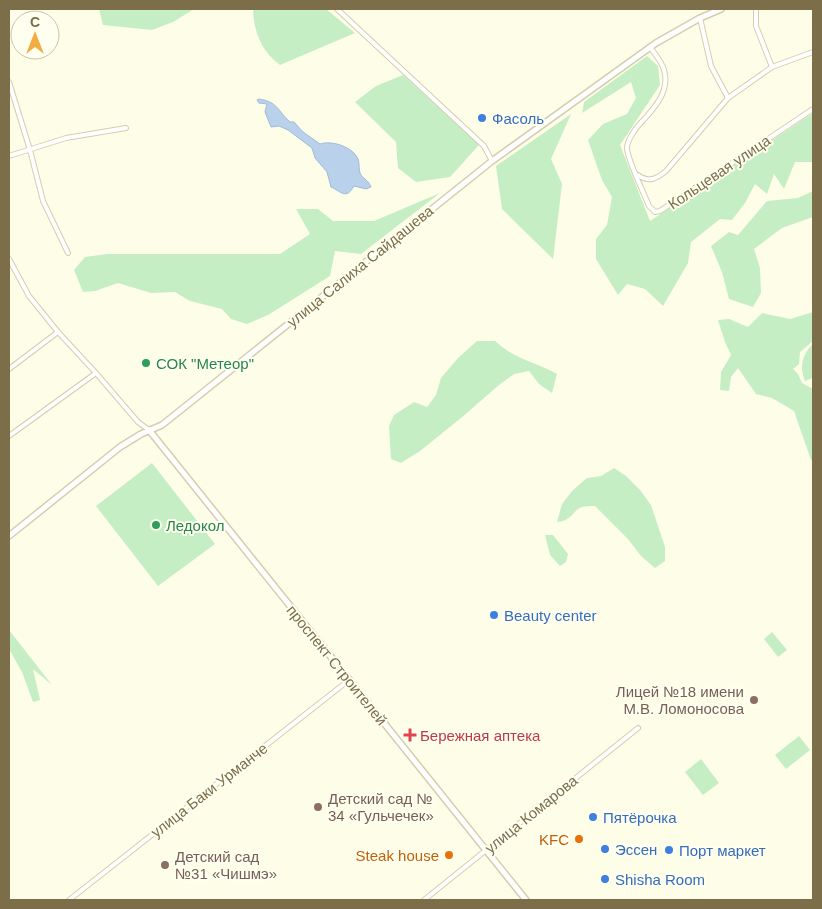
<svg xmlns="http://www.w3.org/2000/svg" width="822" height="909" font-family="Arial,sans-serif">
<rect width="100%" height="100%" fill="#fefee8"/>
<!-- green -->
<g fill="#c5eec4">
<polygon points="99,9 194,9 173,22 152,30 103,25"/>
<path d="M253 9H326L355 33 280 65C261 51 254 32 253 9Z"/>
<polygon points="647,56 658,66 660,85 620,145 650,221 813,113 813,162 795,162 784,189 774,174 767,194 755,184 745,203 732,220 720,219 691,242 688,263 663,306 645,289 627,284 618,295 596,259 596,239 607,225 612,197 602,180 588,140 603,124 627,114 636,98 631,82 582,113 584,102"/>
<polygon points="403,75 479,145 450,177 416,182 398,168 396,142 355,102 376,86"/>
<polygon points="571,114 551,159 562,184 553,259 502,209 496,166"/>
<polygon points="813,191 813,217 782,228 754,249 760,268 761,293 753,307 729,299 722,272 711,246 729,232 738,235 767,201 798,198"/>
<polygon points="440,193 361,254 335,251 330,276 268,315 247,324 231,319 222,309 190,301 175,292 151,293 118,283 95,291 83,292 74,270 85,257 107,254 280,254 310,234 296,209 318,209 333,221 374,221"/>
<polygon points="813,312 813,341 800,352 799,364 793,369 798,374 802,383 813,389 813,461 811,460 794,411 772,398 756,394 738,368 731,377 729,391 720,390 721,372 731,355 725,342 718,320 729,319 748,327 762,313 790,319"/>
<path d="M477 341H495C516 360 534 361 557 374L552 393 539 384 529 371 514 374 499 385 461 418 420 451 401 463 391 459 389 426 394 415 414 402 427 407 436 395 441 378 458 358Z"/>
<path d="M813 344V378L805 381C799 367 802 354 813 344Z"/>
<polygon points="152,463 215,544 158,586 96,506"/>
<path d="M614 468 626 476 640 490 651 505 665 547V561L655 568 641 556 628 539 595 506C592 506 586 506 582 507 572 511 572 521 557 522L562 504 573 490 587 478 601 476Z"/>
<polygon points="545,535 553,535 568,554 566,562 560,566 550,555"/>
<polygon points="9,630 52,685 33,669 40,700 33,702 22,672 9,649"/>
<polygon points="772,632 787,650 778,657 764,639"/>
<polygon points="799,736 810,750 786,769 775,755"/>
<polygon points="701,759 719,783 703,795 685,772"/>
</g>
<!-- water -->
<path fill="#b9d1ea" stroke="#9fbcdd" d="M259 99C278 102 277 110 290 122H294L303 132 320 144C332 140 353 147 358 159 360 164 358 170 361 175 364 179 369 181 371 187L366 189 354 186C346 200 342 192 331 187L327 172 315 158 312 148 288 130 279 126 271 127 265 112 267 104 259 103 257 100Z"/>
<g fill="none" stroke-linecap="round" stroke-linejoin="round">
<defs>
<g id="minor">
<polyline points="337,9 484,146 492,161"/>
<polyline points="756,9 756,26 772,67"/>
<polyline points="700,18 711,66 728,98"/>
<path d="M650 47C655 54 662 62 664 70 671 93 651 112 637 127 633 133 627 140 627 148 627 159 644 193 649 206L655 212 660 211 813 109"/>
<polyline points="9,82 30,150 43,201 68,253"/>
<polyline points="9,156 66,138 126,128"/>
<path d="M638 175C649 183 656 179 666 171L728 98 772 67 813 52"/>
<polyline points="9,259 29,296 58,332 96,373 138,422 149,430"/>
<polyline points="9,369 58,332"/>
<polyline points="9,436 96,373"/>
<polyline points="69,900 349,680"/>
<polyline points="424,900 638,728"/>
</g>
<g id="tertiary">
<polyline points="149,430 526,900"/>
<polyline points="9,536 120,447 141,434 162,425 492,161 656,43 700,18 721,9"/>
</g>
</defs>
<!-- minor casing -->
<use href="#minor" stroke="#d4ceae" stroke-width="6"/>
<!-- tertiary casing -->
<use href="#tertiary" stroke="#d4ceae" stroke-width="8"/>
<!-- minor -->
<use href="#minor" stroke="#fff" stroke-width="4"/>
<!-- tertiary -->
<use href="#tertiary" stroke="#fff" stroke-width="5"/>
</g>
<!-- markers -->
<g fill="#3f7fe0" stroke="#fffff0" stroke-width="2">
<circle cx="482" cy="118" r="5"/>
<circle cx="494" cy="615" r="5"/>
<circle cx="593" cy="817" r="5"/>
<circle cx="605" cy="849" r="5"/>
<circle cx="669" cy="850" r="5"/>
<circle cx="605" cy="879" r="5"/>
</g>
<g fill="#2e9e5b" stroke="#fffff0" stroke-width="2">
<circle cx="146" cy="363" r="5"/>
<circle cx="156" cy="525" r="5"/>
</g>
<g fill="#8d6e63" stroke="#fffff0" stroke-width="2">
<circle cx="754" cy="700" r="5"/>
<circle cx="318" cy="807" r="5"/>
<circle cx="165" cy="865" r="5"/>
</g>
<path fill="#e0444e" stroke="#fffff0" stroke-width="2" d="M407.5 727.5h5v5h5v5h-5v5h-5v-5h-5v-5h5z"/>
<g fill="#e8710a" stroke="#fffff0" stroke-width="2">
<circle cx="579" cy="839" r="5"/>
<circle cx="449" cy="855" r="5"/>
</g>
<g text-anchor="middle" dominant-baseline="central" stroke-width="4" stroke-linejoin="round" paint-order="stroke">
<!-- shop labels -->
<g font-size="15" fill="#366cbe" stroke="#fffff0" text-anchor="start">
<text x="492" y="118">Фасоль</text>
<text x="504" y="615">Beauty center</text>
<text x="603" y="817">Пятёрочка</text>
<text x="615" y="849">Эссен</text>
<text x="679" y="850">Порт маркет</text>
<text x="615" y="879">Shisha Room</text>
</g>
<!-- street labels -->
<g font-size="15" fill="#7b6e48" stroke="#fffff0">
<text transform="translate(719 172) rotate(-34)">Кольцевая улица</text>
<text transform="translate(360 266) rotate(-39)">улица Салиха Сайдашева</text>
<text transform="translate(337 665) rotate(51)">проспект Строителей</text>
<text transform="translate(209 790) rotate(-38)">улица Баки Урманче</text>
<text transform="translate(531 814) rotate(-39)">улица Комарова</text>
</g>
<!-- leisure labels -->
<g font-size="15" fill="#27864d" stroke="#fffff0" text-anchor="start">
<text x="156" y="363">СОК "Метеор"</text>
<text x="166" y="525">Ледокол</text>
</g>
<!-- education labels -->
<g font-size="15" fill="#785e54" stroke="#fffff0" text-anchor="start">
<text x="744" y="691" text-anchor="end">Лицей №18 имени<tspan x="744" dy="17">М.В. Ломоносова</tspan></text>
<text x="328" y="798">Детский сад №<tspan x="328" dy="17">34 «Гульчечек»</tspan></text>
<text x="175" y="856">Детский сад<tspan x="175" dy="17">№31 «Чишмэ»</tspan></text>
</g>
<!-- health labels -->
<g font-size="15" fill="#be3a42" stroke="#fffff0" text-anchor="start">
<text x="420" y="735">Бережная аптека</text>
</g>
<!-- food labels -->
<g font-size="15" fill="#c56008" stroke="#fffff0" text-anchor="end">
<text x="569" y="839">KFC</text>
<text x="439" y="855">Steak house</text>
</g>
</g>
<!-- border -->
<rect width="822" height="909" fill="none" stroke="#7b6e48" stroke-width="20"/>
<!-- north arrow -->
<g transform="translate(35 35)"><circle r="24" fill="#fffff0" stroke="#cac5ad"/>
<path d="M0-4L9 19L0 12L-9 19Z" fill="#f2ad42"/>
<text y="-8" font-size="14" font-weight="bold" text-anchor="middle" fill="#7b6e48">С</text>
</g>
</svg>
